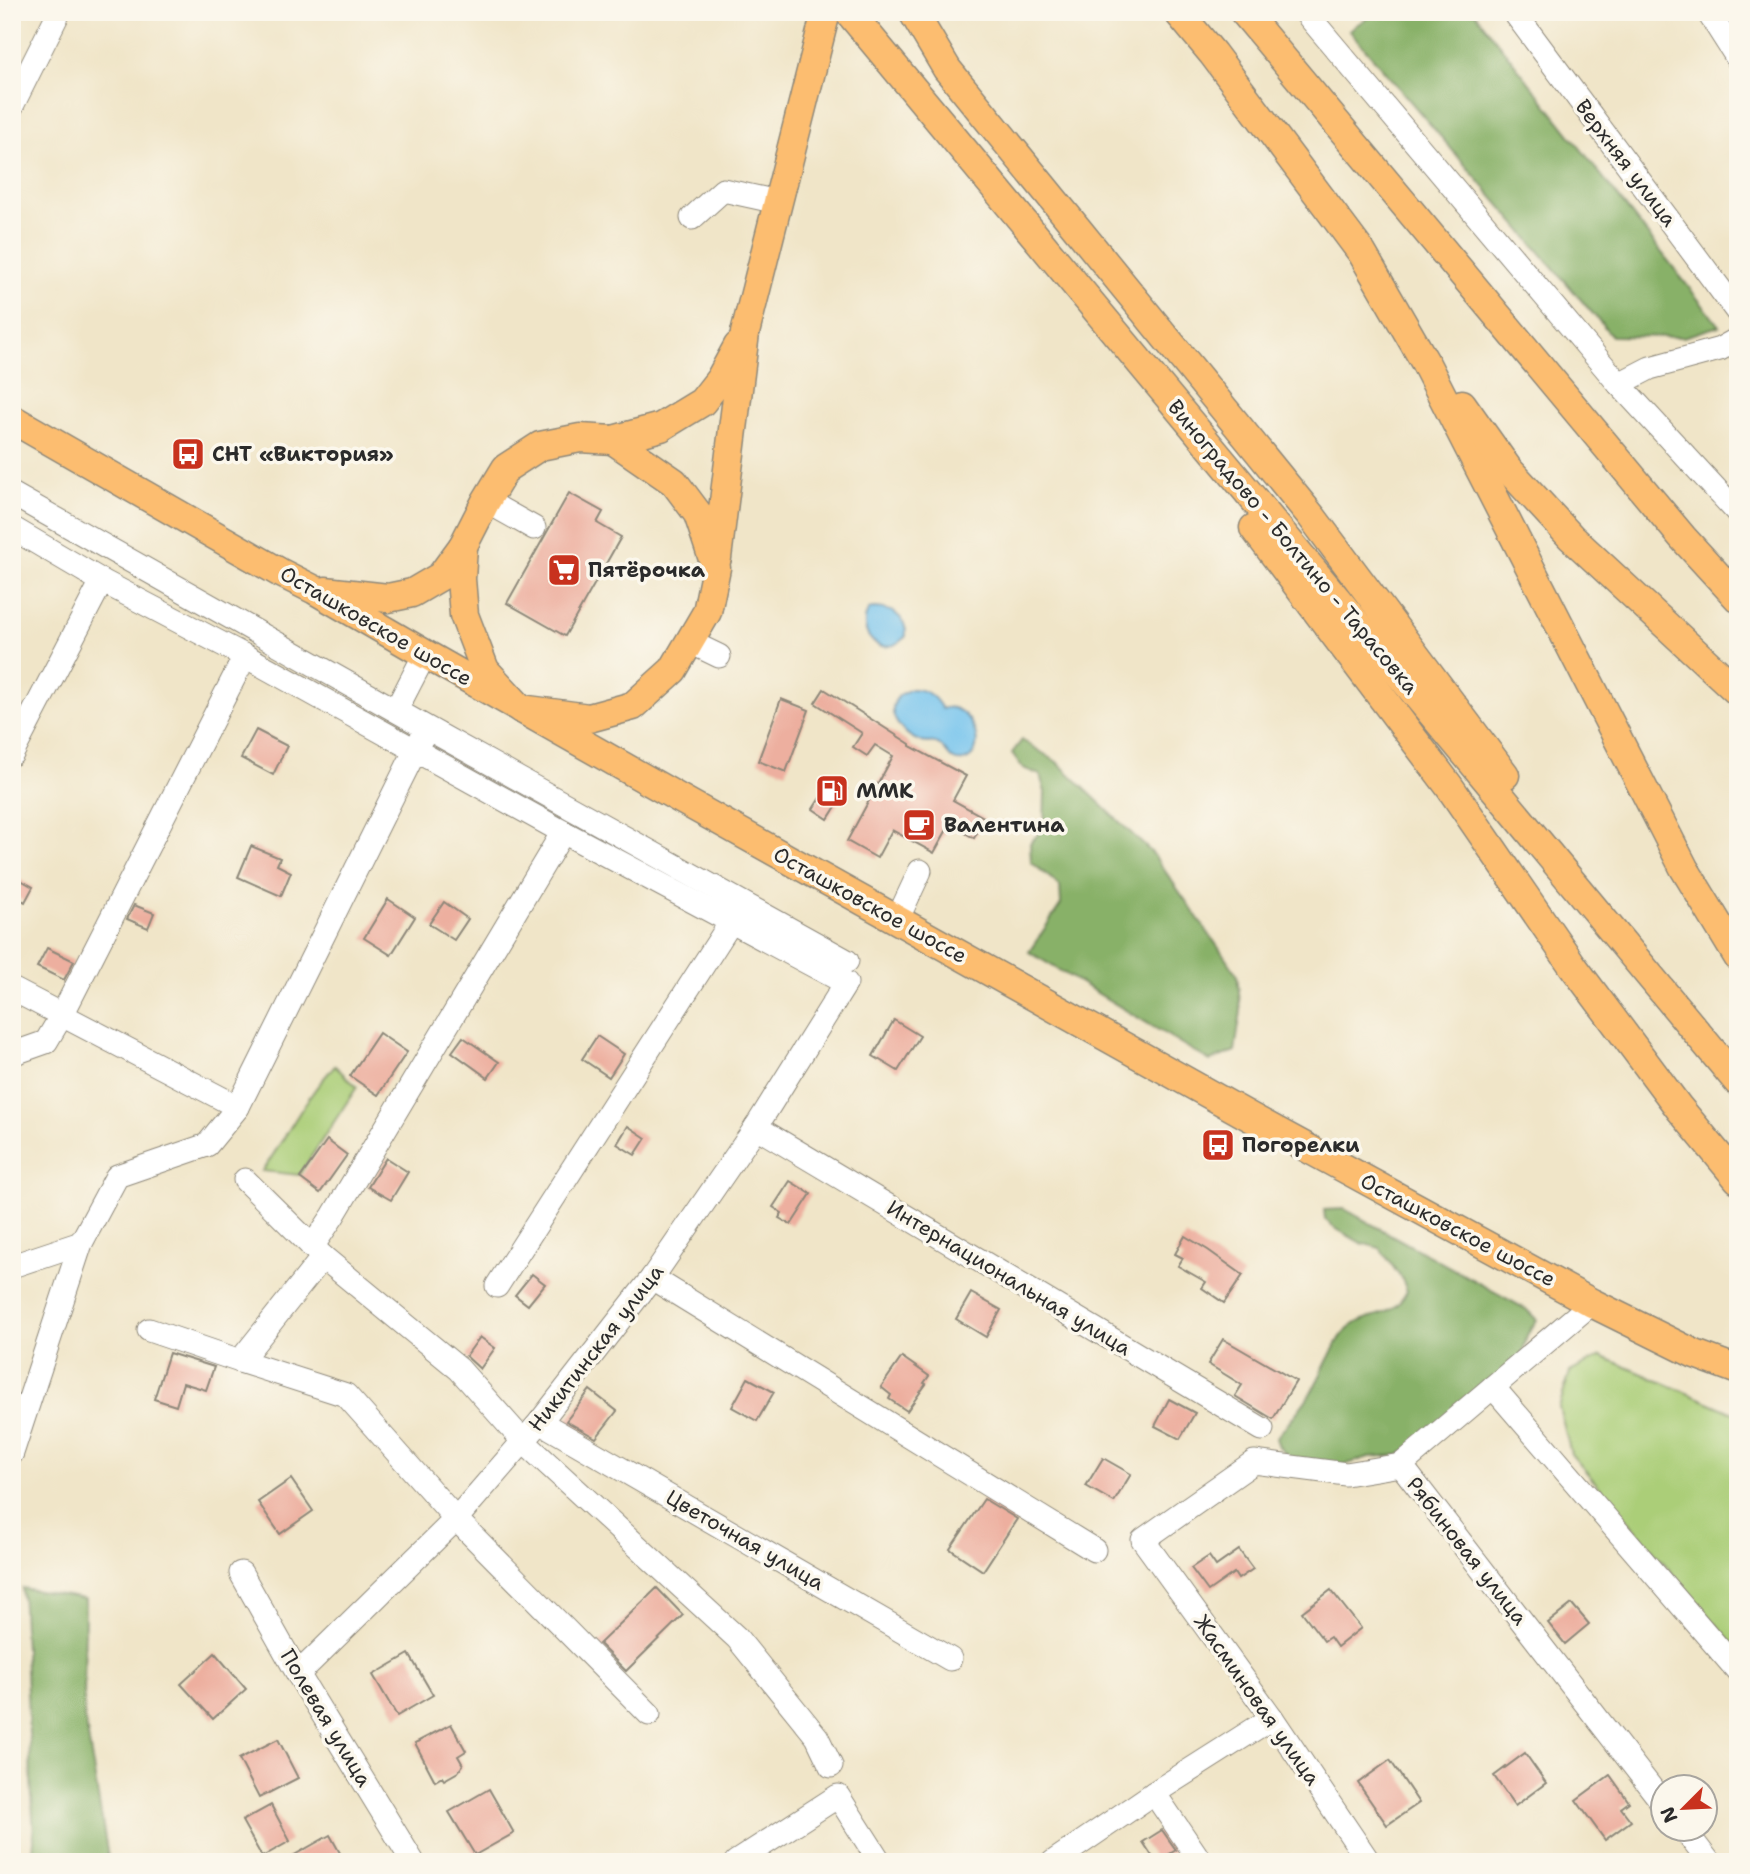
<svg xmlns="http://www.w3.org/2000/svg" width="1750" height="1874" font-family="'Shantell Sans',sans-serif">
<rect width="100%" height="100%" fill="#fbf7ec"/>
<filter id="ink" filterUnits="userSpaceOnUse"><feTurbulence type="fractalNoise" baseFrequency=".0143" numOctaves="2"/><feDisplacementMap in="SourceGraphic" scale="14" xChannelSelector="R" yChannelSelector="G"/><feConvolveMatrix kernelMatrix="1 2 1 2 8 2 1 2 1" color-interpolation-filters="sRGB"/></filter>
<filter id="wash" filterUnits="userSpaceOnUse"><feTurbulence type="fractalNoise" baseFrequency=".00686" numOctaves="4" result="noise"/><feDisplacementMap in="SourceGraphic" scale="28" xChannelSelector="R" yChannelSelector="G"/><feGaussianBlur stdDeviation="1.57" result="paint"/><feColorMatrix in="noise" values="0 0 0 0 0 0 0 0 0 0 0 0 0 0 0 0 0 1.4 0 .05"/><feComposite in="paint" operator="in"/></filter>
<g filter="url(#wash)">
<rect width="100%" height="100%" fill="#f0e5c8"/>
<!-- green -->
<g fill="#abce78" stroke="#6b7c52" stroke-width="2">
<path d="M335 1066 357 1087 299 1175 262 1171C287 1137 305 1096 335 1066Z"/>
<polygon points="1601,1356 1738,1415 1738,1650 1571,1454 1559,1407 1570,1372"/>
</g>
<!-- forest -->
<g fill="#88b168" stroke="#5a6e4a" stroke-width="2">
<polygon points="1376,12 1474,12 1719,326 1683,337 1612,336 1349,30"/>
<polygon points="1022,740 1057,762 1153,854 1237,974 1241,1011 1235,1051 1210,1061 1029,952 1061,904 1060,886 1031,862 1030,843 1044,828 1045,792 1040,775 1023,768 1012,753"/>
<path d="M1344 1209 1526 1309 1537 1320 1527 1335 1518 1373 1400 1455 1369 1457 1341 1466 1293 1462 1279 1447 1276 1438C1287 1424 1300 1410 1310 1394 1321 1377 1332 1346 1345 1332 1366 1310 1392 1322 1407 1291L1403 1281 1380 1248 1361 1243 1333 1227 1325 1219 1324 1210Z"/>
<polygon points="22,1588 85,1599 84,1713 109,1862 32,1862 34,1840"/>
</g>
<!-- water -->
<g fill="#72c2ed" stroke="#4e768c" stroke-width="2">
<path d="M874 608C891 608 907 616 906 636 883 662 854 634 869 609Z"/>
<path d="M911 689C927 689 935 697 942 709 968 698 993 753 963 761 949 764 947 748 938 744 933 741 927 744 922 742 905 737 883 715 898 697 901 693 907 691 911 689Z"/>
</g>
<g id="blocks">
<!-- building -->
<g fill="#edaf9f">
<polygon points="569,493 603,512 597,523 621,537 565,636 507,603"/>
<polygon points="824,689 910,744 910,746 966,776 953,800 985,818 974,838 950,824 934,853 892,830 877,858 847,841 893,756 875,745 867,756 853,747 862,733 815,703"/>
<polygon points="781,699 809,710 786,772 758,761"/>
<polygon points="256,730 287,746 273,775 241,758"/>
<polygon points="832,779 847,789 828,819 813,809"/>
<polygon points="251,846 280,858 277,865 291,872 281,896 238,877"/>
<polygon points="12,875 33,887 25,902 12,895"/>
<polygon points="388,899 415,917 391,955 364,938"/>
<polygon points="444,902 468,919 454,940 429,924"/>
<polygon points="134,905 154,913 148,928 127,919"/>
<polygon points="47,948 74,961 64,980 37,967"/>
<polygon points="894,1020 920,1036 898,1071 873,1056"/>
<polygon points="379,1033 407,1052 378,1095 350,1076"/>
<polygon points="597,1036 624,1054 609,1077 582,1059"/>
<polygon points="463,1037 499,1062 488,1078 452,1052"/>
<polygon points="628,1126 646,1138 635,1155 617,1144"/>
<polygon points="327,1140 347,1155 320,1193 300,1178"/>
<polygon points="386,1158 408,1172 391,1200 368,1187"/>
<polygon points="790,1181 811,1194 791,1225 779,1218 782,1213 773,1207"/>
<polygon points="1185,1236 1208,1250 1243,1275 1224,1303 1202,1288 1206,1282 1178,1266 1183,1258 1175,1254"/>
<polygon points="532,1274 545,1284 528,1305 515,1295"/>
<polygon points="971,1293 1001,1310 986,1337 956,1319"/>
<polygon points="480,1337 495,1348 480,1369 466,1356"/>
<polygon points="1223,1339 1296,1381 1273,1419 1235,1396 1242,1385 1208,1364"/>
<polygon points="169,1353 214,1367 206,1390 183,1383 176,1406 154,1399"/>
<polygon points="902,1357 929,1376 924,1383 926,1384 907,1411 889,1399 891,1395 881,1387"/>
<polygon points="748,1378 774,1392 757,1421 732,1407"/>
<polygon points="590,1390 617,1411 596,1438 566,1421"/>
<polygon points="1169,1399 1195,1413 1180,1439 1155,1426"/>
<polygon points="1103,1458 1131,1474 1114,1502 1086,1486"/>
<polygon points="291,1479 313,1511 280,1534 258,1502"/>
<polygon points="984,1499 1017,1519 983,1571 950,1549"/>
<polygon points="1239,1550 1253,1569 1238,1579 1234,1573 1208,1591 1191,1568 1209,1556 1216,1566"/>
<polygon points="657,1588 683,1615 626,1671 599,1644"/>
<polygon points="1331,1590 1361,1628 1337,1647 1330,1637 1324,1641 1302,1612"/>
<polygon points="1572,1604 1589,1624 1565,1644 1548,1623"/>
<polygon points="215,1653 246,1689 213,1719 181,1684"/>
<polygon points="409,1654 433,1695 397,1716 373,1675"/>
<polygon points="451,1724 466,1751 458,1756 463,1765 458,1772 444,1780 442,1777 435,1781 415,1743"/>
<polygon points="278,1739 298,1778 259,1798 239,1759"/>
<polygon points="1525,1753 1546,1783 1515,1806 1494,1776"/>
<polygon points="1390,1760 1419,1803 1387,1825 1358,1783"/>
<polygon points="1610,1775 1629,1802 1621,1808 1631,1821 1605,1840 1576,1800"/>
<polygon points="489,1789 514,1833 475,1855 449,1812"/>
<polygon points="271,1805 290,1841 262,1857 242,1821"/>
<polygon points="1162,1830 1176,1850 1156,1862 1143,1842"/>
<polygon points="330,1835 345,1862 282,1862"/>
</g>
</g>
</g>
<g filter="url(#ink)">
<use href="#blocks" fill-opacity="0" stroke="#8e887a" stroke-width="2"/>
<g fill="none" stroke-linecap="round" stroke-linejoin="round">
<defs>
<g id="minor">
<polyline points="1305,12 1619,384 1738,513"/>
<polyline points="1514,12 1738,313"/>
<polyline points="1708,12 1738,59"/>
<polyline points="12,106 59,12"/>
<polyline points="692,218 723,190 778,202"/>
<polyline points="1619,384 1650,368 1720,349 1736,340 1738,337"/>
<polyline points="12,494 427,728 847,961"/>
<polyline points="486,501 534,528"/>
<polyline points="12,528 102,581 245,656 563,832 846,983 756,1127 652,1278 540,1422 456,1519 298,1674"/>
<polyline points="690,642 719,656"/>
<polyline points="396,710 425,654"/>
<polyline points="12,754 102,581"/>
<polyline points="897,920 920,871"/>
<polyline points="12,989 238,1107"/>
<polyline points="12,1054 46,1042 62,1015 245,656"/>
<polyline points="756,1127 1262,1429"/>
<polyline points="245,1180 323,1257 459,1369 523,1441 737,1638 817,1737 831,1766"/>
<polyline points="312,1247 333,1216 563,832"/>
<polyline points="323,1257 240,1361 346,1395 456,1519 649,1714"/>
<polyline points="12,1266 81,1243"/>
<polyline points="652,1278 1094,1550"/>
<polyline points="497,1286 731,922"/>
<polyline points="149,1330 240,1361"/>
<polyline points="1493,1387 1738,1671"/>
<polyline points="540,1422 950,1659"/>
<polyline points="12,1453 81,1243 117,1176 207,1145 238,1107 422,737"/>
<polyline points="1401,1465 1662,1802"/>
<polyline points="1401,1465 1592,1303"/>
<polyline points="241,1573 298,1674 413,1862"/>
<polyline points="1154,1793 1201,1862"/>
<polyline points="1683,1828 1709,1862"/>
<polyline points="736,1862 838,1796 880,1862"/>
<polyline points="1053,1862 1154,1793 1272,1718"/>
<polyline points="1369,1862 1272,1718 1143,1540 1254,1462 1346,1474 1401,1465"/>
</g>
<g id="major">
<polyline points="849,12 1738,1082"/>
<polyline points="913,12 947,69 1312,517 1505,775"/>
<polyline points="1178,12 1213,54 1362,253 1425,362 1684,868 1738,957"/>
<polyline points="1244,12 1683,538 1738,598"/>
<polyline points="1462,404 1508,469 1571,537 1738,692"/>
<polyline points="12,419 279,572 315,590 425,654 677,797 1252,1118 1592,1303 1695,1354 1738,1370"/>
<polyline points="1254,528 1449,786 1573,966 1679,1108 1738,1179"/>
<polyline points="463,546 461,579 464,615 485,670 521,709 589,718 633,706 673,670 707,612 716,568 698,514 674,482 613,440"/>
<polyline points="717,558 745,333 826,12"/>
<polyline points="325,591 388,598 412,593 441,576 463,546 486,501 506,468 540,446 580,438 613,440 661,427 702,402 720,379 738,346"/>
</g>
</defs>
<!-- minor casing -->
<use href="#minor" stroke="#8e887a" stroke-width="25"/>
<!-- major casing -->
<use href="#major" stroke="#8e887a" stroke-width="31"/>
<!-- minor -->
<use href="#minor" stroke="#fff" stroke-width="23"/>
<!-- major -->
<use href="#major" stroke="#fcbd6f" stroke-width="28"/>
</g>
</g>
<!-- icons -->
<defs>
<symbol id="bus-square" viewBox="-11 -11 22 22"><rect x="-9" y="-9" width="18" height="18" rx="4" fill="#c8321e" stroke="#fbf7ec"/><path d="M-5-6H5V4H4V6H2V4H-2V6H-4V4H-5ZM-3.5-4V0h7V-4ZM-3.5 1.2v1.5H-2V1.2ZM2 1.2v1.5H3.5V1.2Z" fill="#fff"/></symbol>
<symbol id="supermarket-square" viewBox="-11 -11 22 22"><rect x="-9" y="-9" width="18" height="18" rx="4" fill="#c8321e" stroke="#fbf7ec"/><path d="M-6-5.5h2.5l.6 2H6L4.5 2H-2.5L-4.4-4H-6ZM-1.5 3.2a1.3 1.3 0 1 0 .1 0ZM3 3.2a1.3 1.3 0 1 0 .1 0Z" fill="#fff"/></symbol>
<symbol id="fuel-square" viewBox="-11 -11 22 22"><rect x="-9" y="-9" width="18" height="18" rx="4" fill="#c8321e" stroke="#fbf7ec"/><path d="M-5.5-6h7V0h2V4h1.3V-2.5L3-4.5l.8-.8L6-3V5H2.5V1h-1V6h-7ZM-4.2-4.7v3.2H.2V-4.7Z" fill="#fff"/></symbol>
<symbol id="cafe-square" viewBox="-11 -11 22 22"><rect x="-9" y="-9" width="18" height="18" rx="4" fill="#c8321e" stroke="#fbf7ec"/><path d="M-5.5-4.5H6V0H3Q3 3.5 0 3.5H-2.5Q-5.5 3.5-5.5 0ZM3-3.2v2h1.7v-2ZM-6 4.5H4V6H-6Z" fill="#fff"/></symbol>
</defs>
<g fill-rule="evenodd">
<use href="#bus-square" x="169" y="435" width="38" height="38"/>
<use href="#supermarket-square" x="545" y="551" width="38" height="38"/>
<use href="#fuel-square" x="813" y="772" width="38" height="38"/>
<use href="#cafe-square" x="900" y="806" width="38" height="38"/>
<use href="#bus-square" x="1199" y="1126" width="38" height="38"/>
</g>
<g text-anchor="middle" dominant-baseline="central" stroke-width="7" stroke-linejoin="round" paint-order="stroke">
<!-- street labels -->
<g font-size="21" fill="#2b2b2b" stroke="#fbf7ec">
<text transform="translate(1626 163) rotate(53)">Верхняя улица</text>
<text transform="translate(1293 547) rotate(50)">Виноградово - Болтино - Тарасовка</text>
<text transform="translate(376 626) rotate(30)">Осташковское шоссе</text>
<text transform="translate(870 905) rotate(29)">Осташковское шоссе</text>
<text transform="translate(1458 1230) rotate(28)">Осташковское шоссе</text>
<text transform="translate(1009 1278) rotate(31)">Интернациональная улица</text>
<text transform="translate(596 1348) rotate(-52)">Никитинская улица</text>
<text transform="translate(745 1540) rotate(30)">Цветочная улица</text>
<text transform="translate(1467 1551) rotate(52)">Рябиновая улица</text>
<text transform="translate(1257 1700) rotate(55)">Жасминовая улица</text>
<text transform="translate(326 1718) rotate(59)">Полевая улица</text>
</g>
<!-- poi labels -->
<g font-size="21" font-weight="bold" fill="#2b2b2b" stroke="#fbf7ec" text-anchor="start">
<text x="212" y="454">СНТ «Виктория»</text>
<text x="588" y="570">Пятёрочка</text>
<text x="856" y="791">ММК</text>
<text x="944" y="825">Валентина</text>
<text x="1242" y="1145">Погорелки</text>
</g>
</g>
<!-- margin -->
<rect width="1750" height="1874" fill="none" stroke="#fbf7ec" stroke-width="42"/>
<!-- north arrow -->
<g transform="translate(1684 1808) rotate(246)"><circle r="33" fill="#fbf7ec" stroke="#a8a59f" stroke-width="2"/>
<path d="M0-5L12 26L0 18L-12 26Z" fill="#c8321e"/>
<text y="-10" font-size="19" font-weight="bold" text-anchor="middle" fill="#2b2b2b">N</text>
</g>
</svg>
